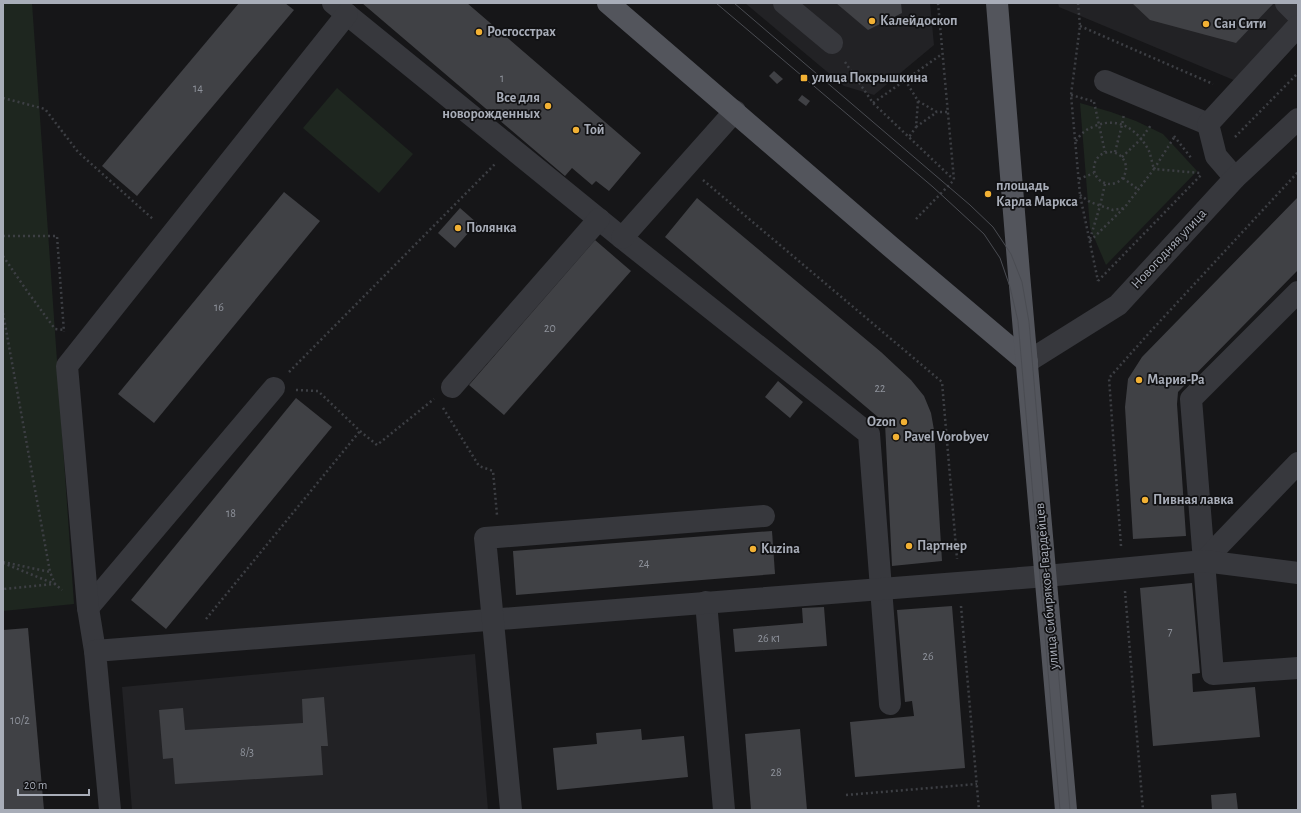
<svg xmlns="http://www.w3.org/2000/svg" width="1301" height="813" font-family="'Alegreya Sans',sans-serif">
<rect width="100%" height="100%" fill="#161618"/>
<!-- built -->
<g fill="#222225">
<polygon points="745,3 930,3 934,45 874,95 844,86"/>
<polygon points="1058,3 1298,3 1298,35 1248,86 1059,7"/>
<polygon points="475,654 488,810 132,810 122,687"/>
</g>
<!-- green -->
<g fill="#1e261f">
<polygon points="3,3 32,3 74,604 3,611"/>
<polygon points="337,88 413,154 379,193 303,128"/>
<polygon points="1080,103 1111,112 1136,121 1163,134 1197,171 1106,265 1090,228"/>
</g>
<!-- building -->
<g fill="#404145">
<polygon points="239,3 285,3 294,10 137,196 102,166"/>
<polygon points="362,3 467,3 641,153 609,191 596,181 592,185 572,168 565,176"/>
<polygon points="836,3 901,3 902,13 868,30"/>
<polygon points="1132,3 1274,3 1236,43 1150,20"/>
<polygon points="774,71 783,79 777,84 769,76"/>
<polygon points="802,95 810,101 806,106 798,100"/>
<polygon points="284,192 320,221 154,423 118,394"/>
<polygon points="1298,197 1298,270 1178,392 1177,404 1186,536 1133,539 1125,407 1128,379 1142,357"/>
<polygon points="697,198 881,352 911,380 924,396 931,413 934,430 942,561 892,566 885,423 665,237"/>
<polygon points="460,208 477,223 455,248 438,233"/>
<polygon points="595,240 631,271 504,415 469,385"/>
<polygon points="778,381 803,402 790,418 765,397"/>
<polygon points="296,398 332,427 166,629 131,600"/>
<polygon points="772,531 775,574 516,595 513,551"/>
<polygon points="1192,583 1200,673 1192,674 1193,692 1255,687 1260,737 1153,746 1140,588"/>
<polygon points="952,606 965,768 855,777 850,722 914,716 912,701 905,702 897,610"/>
<polygon points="824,607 827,646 735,652 733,629 803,623 802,608"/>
<polygon points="28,628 44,810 3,810 3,630"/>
<polygon points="324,697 328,746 321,746 323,775 175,784 173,758 163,759 159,710 183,708 185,730 303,723 302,699"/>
<polygon points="641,729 642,740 684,736 688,777 557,790 553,748 597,744 596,733"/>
<polygon points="800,729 807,810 751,810 745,734"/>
<polygon points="1236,793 1238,810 1212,810 1211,795"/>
</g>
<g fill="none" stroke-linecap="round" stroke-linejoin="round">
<!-- path -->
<g stroke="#3d3f44" stroke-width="2.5" stroke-dasharray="2 3" stroke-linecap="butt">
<polyline points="1078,3 1080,26 1071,95 1080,195 1098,281"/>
<polyline points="1080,26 1213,84"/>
<polyline points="845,62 873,103 953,179"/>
<polyline points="905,80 918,101 916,127 909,137"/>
<polyline points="1071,95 1092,101"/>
<polyline points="3,98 45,109 78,152 154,220"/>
<polyline points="918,101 937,112 948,112"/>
<polyline points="1094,102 1105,152"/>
<polyline points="873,103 942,54"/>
<polyline points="916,127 937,112"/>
<polyline points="1174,136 1192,159"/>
<polyline points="1235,137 1298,73"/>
<path d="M1076 141C1078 138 1081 134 1084 132 1087 129 1091 128 1095 126 1119 116 1138 130 1149 151 1151 156 1152 163 1154 169"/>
<circle cx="1110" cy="168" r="16"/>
<polyline points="1115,152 1122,125 1124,114"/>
<polyline points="1122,157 1141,139 1151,125"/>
<polyline points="1154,169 1175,136"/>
<polyline points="1123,178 1139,190"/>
<polyline points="1079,179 1094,173"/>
<polyline points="703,180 942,382 957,559"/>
<polyline points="1080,195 1090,202 1113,210 1125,208"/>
<polyline points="916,219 954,180 938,3"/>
<polyline points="3,236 57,236 64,332"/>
<polyline points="1090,239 1100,206 1105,184"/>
<polyline points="1090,241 1125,207 1154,169 1200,173"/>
<polyline points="3,256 27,291 55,329 64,330"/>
<polyline points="1098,281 1202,174"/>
<polyline points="3,313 50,572"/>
<polyline points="289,372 495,164"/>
<polyline points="296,390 318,391 360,431 377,445 434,399"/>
<polyline points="443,408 479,466 493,471 497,515"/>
<polyline points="1121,546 1109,378 1150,332 1298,172"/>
<polyline points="3,562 50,572 55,584 3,589"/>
<polyline points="3,563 55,584 62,590"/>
<polyline points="1125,591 1143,810"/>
<polyline points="961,606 979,810"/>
<polyline points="206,619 360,431"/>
<polyline points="846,795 977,784"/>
</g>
<!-- minor -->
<g stroke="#37383d" stroke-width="22">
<polyline points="333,3 622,238 869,434 890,704"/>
<polyline points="784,3 832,43"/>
<polyline points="1286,3 1298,15"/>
<polyline points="1105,81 1208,124"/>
<polyline points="1235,178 1216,156 1208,124 1298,26"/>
<polyline points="622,238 735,111"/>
<polyline points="1298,292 1191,399 1213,674 1298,668"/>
<polyline points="1027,362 1118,305 1235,178 1298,119"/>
<polyline points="452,387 599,219"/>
<polyline points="1204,561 1298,463"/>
<polyline points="706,602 724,810"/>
<polyline points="88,608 274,388"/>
<polyline points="95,651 88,608 67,366 347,14"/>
<polyline points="110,810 95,651 1046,576 1204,561 1298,573"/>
<polyline points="511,810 485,538 764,516"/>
</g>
<!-- major -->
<g stroke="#53555c" stroke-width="22">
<polyline points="608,3 891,247 1027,362"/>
<polyline points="997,3 1019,274 1066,810"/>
</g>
<!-- tram -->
<g stroke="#4a4c52" stroke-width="1">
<polyline points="716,3 933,187 984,234 1000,258 1010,287 1018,321 1060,810"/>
<polyline points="734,3 970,205 993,227 1011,254 1022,282 1029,322 1070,810"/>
</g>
</g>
<!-- markers -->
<g fill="#f2b134" stroke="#111113" stroke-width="1.5">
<circle cx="872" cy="21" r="4"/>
<circle cx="1206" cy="24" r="4"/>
<circle cx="479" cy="32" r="4"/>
<rect x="800" y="74" width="8" height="8" rx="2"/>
<circle cx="548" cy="106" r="4"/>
<circle cx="576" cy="130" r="4"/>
<circle cx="988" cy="194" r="4"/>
<circle cx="458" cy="228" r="4"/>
<circle cx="1139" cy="380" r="4"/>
<circle cx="904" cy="422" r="4"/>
<circle cx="896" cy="437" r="4"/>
<circle cx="1145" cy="500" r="4"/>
<circle cx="909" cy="546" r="4"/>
<circle cx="753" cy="549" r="4"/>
</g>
<g text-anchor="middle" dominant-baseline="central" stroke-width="3.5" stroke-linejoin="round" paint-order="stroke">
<!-- number labels -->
<g font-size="12" fill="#8e929b">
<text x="502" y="78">1</text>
<text x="198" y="88">14</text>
<text x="219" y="307">16</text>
<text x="550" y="328">20</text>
<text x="880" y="388">22</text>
<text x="231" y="513">18</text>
<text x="644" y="563">24</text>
<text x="1170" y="631">7</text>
<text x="769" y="638">26 к1</text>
<text x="928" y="656">26</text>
<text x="20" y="720">10/2</text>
<text x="247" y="752">8/3</text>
<text x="776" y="772">28</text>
</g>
<!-- poi labels -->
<g font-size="14" font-weight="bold" fill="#a8adb8" stroke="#111113" text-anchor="start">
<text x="880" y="21">Калейдоскоп</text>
<text x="1214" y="24">Сан Сити</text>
<text x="487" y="32">Росгосстрах</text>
<text x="812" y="78">улица Покрышкина</text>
<text x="540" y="98" text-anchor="end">Все для<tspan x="540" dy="16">новорожденных</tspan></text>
<text x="584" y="130">Той</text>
<text x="996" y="186">площадь<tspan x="996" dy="16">Карла Маркса</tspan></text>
<text x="466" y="228">Полянка</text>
<text x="1147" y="380">Мария-Ра</text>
<text x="896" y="422" text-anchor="end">Ozon</text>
<text x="904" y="437">Pavel Vorobyev</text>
<text x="1153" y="500">Пивная лавка</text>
<text x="917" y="546">Партнер</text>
<text x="761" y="549">Kuzina</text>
</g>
<!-- street labels -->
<g font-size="14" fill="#a8adb8" stroke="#111113">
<text transform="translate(1169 249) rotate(-47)">Новогодняя улица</text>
<text transform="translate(1047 586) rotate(-95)">улица Сибиряков-Гвардейцев</text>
</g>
</g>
<!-- border -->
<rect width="1301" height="813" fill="none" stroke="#a8adb8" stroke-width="8"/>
<!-- scale -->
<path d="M18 789v6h71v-6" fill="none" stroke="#a8adb8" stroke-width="2"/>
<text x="24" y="789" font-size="12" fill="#a8adb8" stroke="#111113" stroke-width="3" paint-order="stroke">20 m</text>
</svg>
